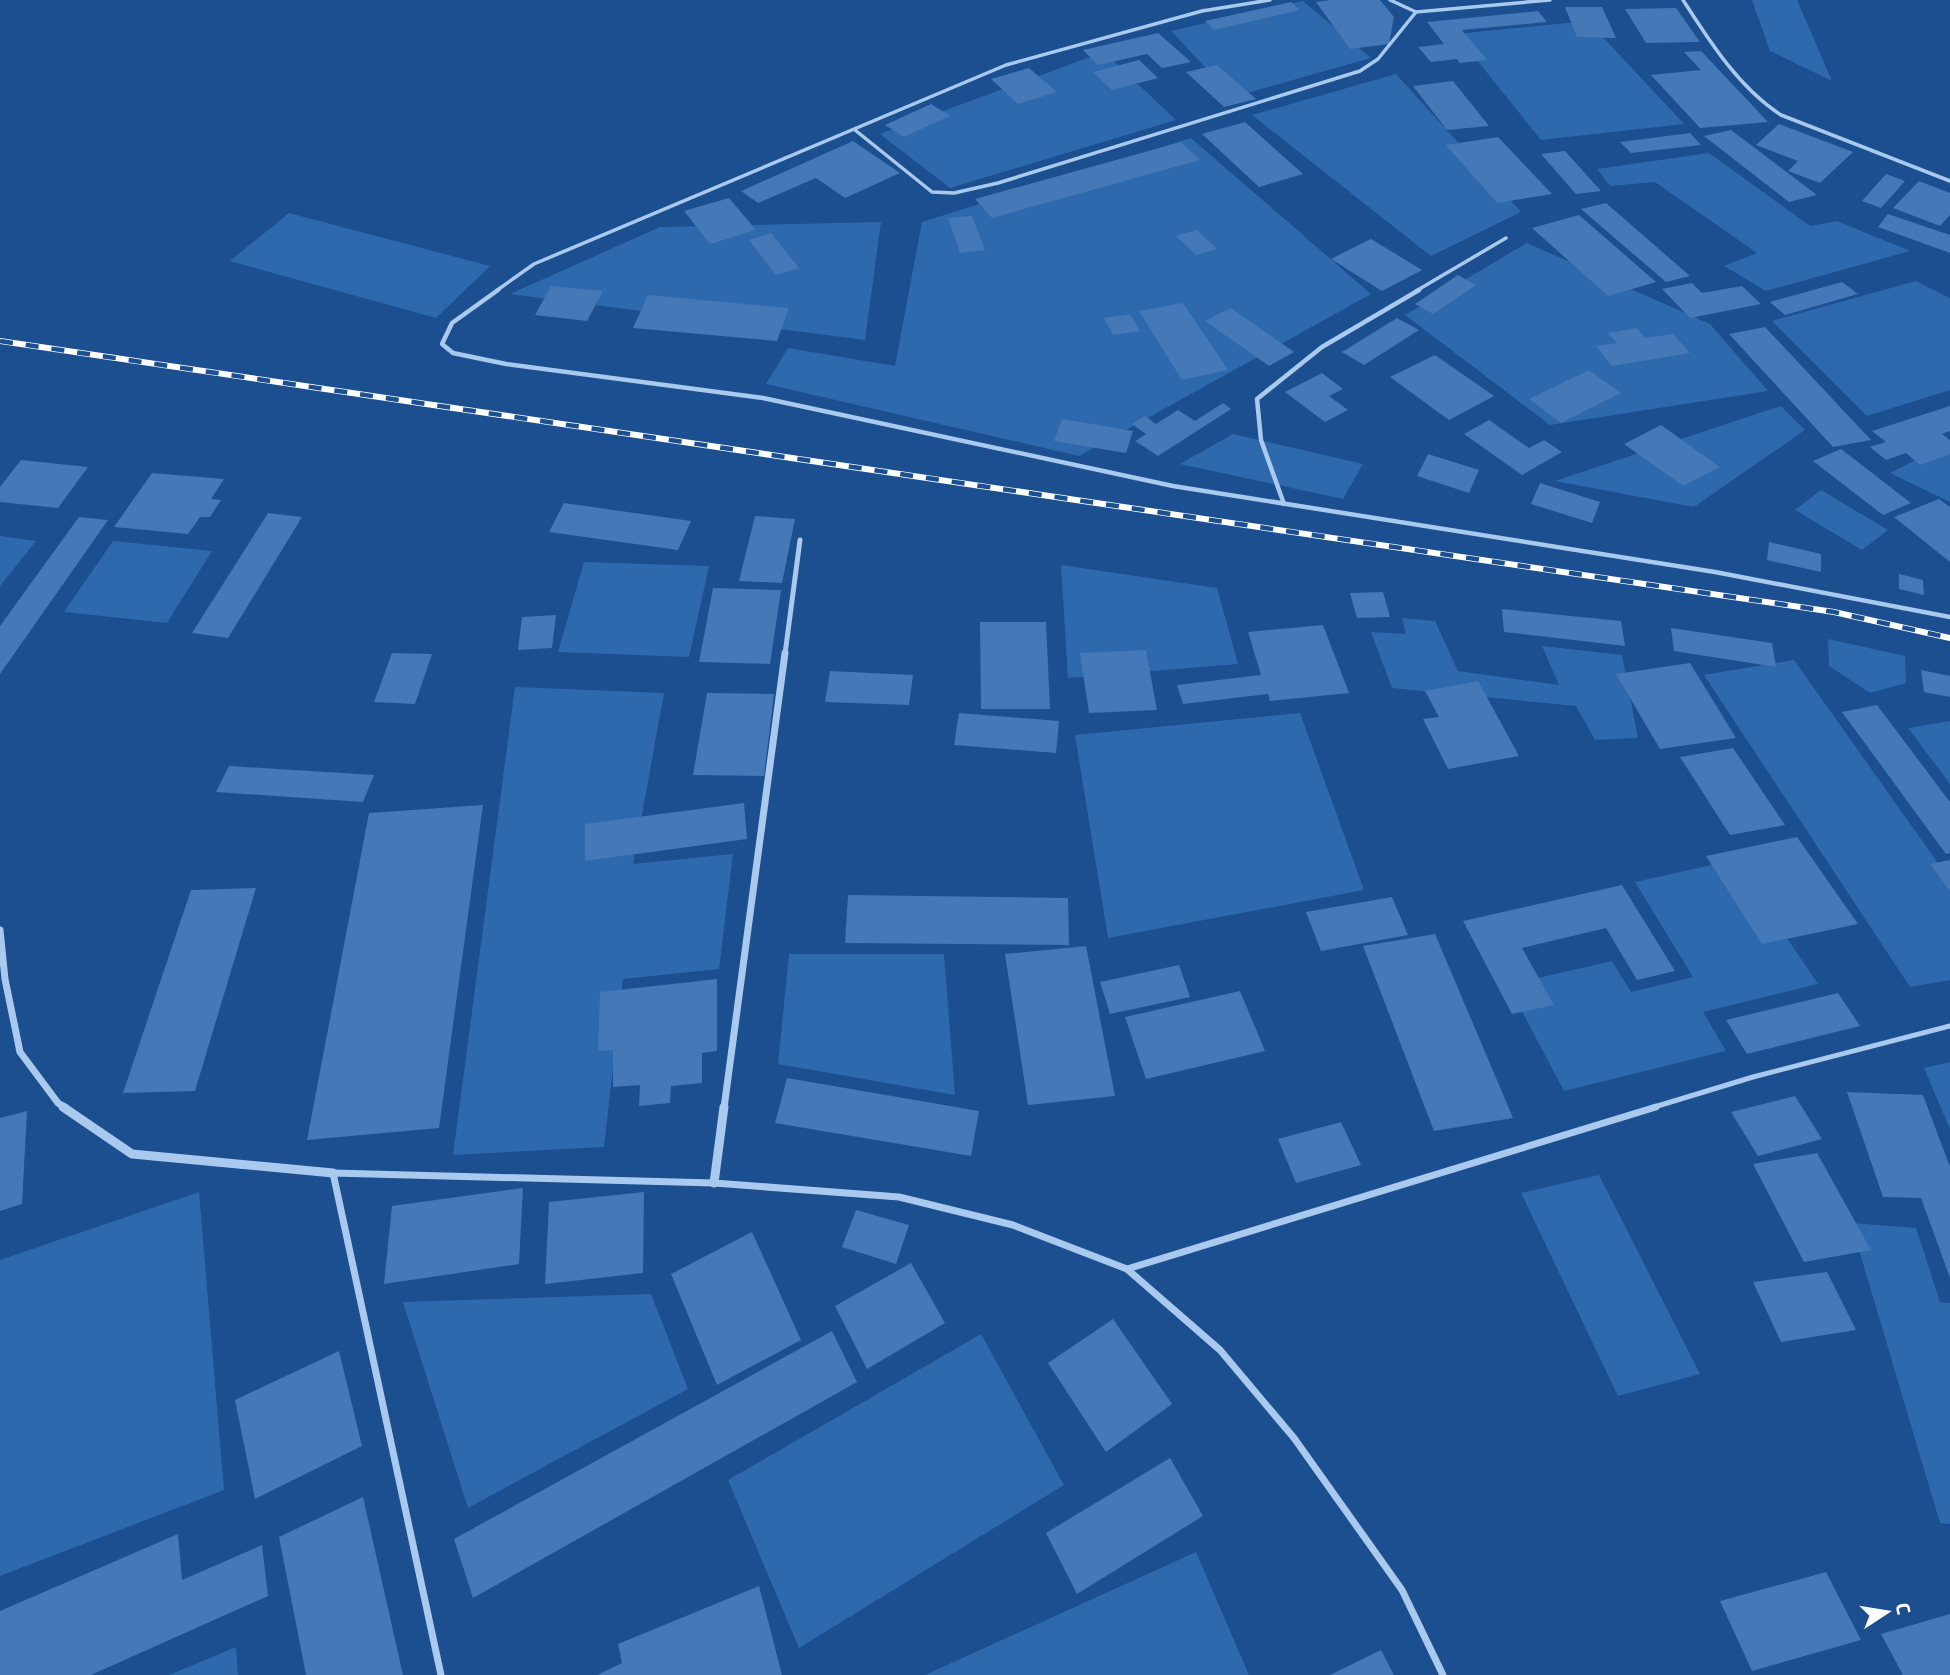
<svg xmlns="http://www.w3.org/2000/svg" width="1950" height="1675" font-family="'Exo 2',sans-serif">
<rect width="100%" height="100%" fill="#1b4f8f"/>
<!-- green -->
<g fill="#2e69ad">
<polygon points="1752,0 1797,0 1832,81 1770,51"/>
<polygon points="1303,1 1371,58 1233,97 1171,31"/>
<polygon points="1588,21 1684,124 1541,140 1456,34"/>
<polygon points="1104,52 1176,120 950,188 880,134"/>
<polygon points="1396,74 1521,212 1431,256 1252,115"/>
<polygon points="1191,138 1371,294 1079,456 766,384 788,348 895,366 922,222"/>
<polygon points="1709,153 1810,226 1837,221 1910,251 1766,291 1724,266 1757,253 1655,182 1610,186 1597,169"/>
<polygon points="289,213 490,266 436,318 230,261"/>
<polygon points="881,222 865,340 510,294 660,227"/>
<polygon points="1527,243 1710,324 1768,391 1550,425 1405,315"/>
<polygon points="1916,281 1950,298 1950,390 1867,416 1772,321"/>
<polygon points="1781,406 1805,430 1694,507 1555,481"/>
<polygon points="1233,434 1363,464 1343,499 1180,464"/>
<polygon points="1950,443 1950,502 1890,473"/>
<polygon points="1821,490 1888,530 1862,550 1795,510"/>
<polygon points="0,536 36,541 0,586"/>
<polygon points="113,541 212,551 167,623 64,612"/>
<polygon points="584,562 709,566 689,657 558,652"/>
<polygon points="1061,565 1217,588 1238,664 1068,678"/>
<polygon points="1402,618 1435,621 1458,671 1559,685 1542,646 1622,655 1638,738 1595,740 1576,706 1392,688 1371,632 1406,634"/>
<polygon points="1828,639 1905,656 1906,683 1870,693 1829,666"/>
<polygon points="1794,660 1950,880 1950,980 1910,987 1704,675"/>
<polygon points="515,687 664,693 633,864 733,854 719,969 623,979 604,1147 453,1155"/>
<polygon points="1300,713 1364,890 1108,938 1075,735"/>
<polygon points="1950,721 1950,784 1908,728"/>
<polygon points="1721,863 1780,928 1818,984 1703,1012 1726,1051 1564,1091 1508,985 1612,961 1631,992 1693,977 1635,882"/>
<polygon points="789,954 944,954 955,1095 778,1064"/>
<polygon points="1950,1062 1950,1129 1924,1068"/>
<polygon points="1599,1175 1700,1374 1618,1396 1521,1193"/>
<polygon points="199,1192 224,1490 0,1576 0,1260"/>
<polygon points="1851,1223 1916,1228 1940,1302 1950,1303 1950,1524 1940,1523"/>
<polygon points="651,1294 688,1389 468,1508 403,1302"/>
<polygon points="981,1334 1064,1485 799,1648 728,1480"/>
<polygon points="1196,1552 1249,1675 925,1675"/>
<polygon points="236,1647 238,1675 169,1675"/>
</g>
<!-- building -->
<g fill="#4478b7">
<polygon points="1331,0 1380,0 1394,17 1389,44 1350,49 1316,2"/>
<polygon points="1291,2 1300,10 1214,30 1205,21"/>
<polygon points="1565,7 1602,7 1616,38 1577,37"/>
<polygon points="1676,8 1700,42 1646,43 1625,9"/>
<polygon points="1538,11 1547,22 1462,30 1487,60 1460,63 1457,59 1431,62 1418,47 1444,44 1427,22"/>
<polygon points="1158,33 1191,62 1162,68 1147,54 1098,65 1083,50"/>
<polygon points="1701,51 1768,122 1700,128 1651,75 1701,70 1684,52"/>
<polygon points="1139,60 1158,78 1112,90 1093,72"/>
<polygon points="1217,65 1256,99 1224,107 1186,72"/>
<polygon points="1029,68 1057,92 1018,104 991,79"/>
<polygon points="1453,81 1489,126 1447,130 1413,86"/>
<polygon points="931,104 950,116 904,137 885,125"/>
<polygon points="1245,122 1303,174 1259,187 1202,134"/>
<polygon points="1779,124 1853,152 1820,183 1788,171 1798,161 1756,145"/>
<polygon points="1731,130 1817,195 1789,202 1704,136"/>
<polygon points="1690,133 1701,145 1631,153 1620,142"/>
<polygon points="1498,137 1552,194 1497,203 1446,145"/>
<polygon points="853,141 900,173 845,198 816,178 758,203 741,191"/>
<polygon points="1181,142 1200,160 992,218 975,199"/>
<polygon points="1565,151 1601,191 1576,194 1541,154"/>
<polygon points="1886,174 1905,181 1881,208 1862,201"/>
<polygon points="1919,181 1950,193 1950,215 1940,226 1893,208"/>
<polygon points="729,198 756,230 710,244 684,211"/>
<polygon points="1606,203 1690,276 1666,282 1581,209"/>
<polygon points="1888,214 1950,235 1950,253 1878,227"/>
<polygon points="1579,215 1656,282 1608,296 1532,228"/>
<polygon points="972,216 985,250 960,253 948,218"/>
<polygon points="1197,230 1217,249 1196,255 1176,236"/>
<polygon points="771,233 799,268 776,275 749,240"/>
<polygon points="1371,239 1422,270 1382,291 1331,259"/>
<polygon points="1458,275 1476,285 1433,314 1415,304"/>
<polygon points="1842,282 1858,294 1785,315 1770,302"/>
<polygon points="1692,283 1702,293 1742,286 1761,304 1690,318 1662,289"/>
<polygon points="551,286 603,291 587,321 535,315"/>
<polygon points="648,295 789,308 777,341 633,328"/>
<polygon points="1183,303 1228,370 1182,380 1139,311"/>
<polygon points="1231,308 1294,352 1269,366 1205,321"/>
<polygon points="1130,314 1140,331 1113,335 1104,318"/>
<polygon points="1397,318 1419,330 1364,365 1342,352"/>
<polygon points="1765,327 1871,440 1833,447 1729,334"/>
<polygon points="1637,328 1645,338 1673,334 1690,353 1612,366 1596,346 1617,343 1608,333"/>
<polygon points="1435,355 1494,396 1449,420 1390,377"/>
<polygon points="1589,370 1621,393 1561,423 1529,399"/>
<polygon points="1322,373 1343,389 1329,396 1348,410 1325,422 1285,392"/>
<polygon points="1223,403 1231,409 1158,456 1135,441 1146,434 1132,424 1145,416 1156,424 1178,410 1195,421"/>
<polygon points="1950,406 1950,431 1942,434 1950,440 1950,454 1920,465 1906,453 1886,460 1870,447 1886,442 1872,431"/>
<polygon points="1062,419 1133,431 1126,453 1054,441"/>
<polygon points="1489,420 1529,448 1544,440 1562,452 1522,475 1464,434"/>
<polygon points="1661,425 1720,467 1683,486 1624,444"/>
<polygon points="1841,449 1911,503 1883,515 1813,461"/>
<polygon points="1428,454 1479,470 1469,493 1417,476"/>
<polygon points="21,460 88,467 58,508 0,502 0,487"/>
<polygon points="152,473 224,479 211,499 221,500 210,517 200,517 188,534 114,527"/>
<polygon points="1540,483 1600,502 1592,523 1531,504"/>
<polygon points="1939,499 1950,507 1950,562 1894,517"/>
<polygon points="564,503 691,521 678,550 549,532"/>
<polygon points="268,513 302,517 228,638 192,633"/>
<polygon points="755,516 795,519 782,583 739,581"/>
<polygon points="79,517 108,520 0,674 0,626"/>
<polygon points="1769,542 1821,554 1821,572 1767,560"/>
<polygon points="1899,574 1923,580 1924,595 1899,589"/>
<polygon points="713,588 781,590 770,664 699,662"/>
<polygon points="1383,592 1390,617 1357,618 1350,593"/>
<polygon points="1502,609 1621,621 1625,646 1504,632"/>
<polygon points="556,615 552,648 518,650 522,617"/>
<polygon points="980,622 1046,622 1050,709 981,709"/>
<polygon points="1323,625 1349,693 1270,701 1268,694 1183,704 1177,685 1261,675 1248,632"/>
<polygon points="1671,628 1772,643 1776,667 1674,651"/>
<polygon points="1146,650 1157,710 1089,713 1080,653"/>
<polygon points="392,653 432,654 415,704 374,702"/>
<polygon points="1690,663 1736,738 1660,749 1616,674"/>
<polygon points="1921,670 1950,676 1950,697 1924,692"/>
<polygon points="830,671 913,675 909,705 825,702"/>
<polygon points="1478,681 1519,756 1448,769 1423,719 1439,717 1425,691"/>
<polygon points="707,693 774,694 764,776 693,775"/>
<polygon points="1877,705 1950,802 1950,853 1946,854 1842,712"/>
<polygon points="959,713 1059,721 1056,753 954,745"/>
<polygon points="1733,748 1785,825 1730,835 1680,757"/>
<polygon points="229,766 374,775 363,802 216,792"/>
<polygon points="744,803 747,839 585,861 585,824"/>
<polygon points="483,805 439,1128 307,1140 369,813"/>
<polygon points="1797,837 1858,924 1762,944 1706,856"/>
<polygon points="1950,860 1950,891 1930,864"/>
<polygon points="1622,885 1675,971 1637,980 1606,928 1522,948 1554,1005 1512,1014 1463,921"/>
<polygon points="256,888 195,1091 123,1093 191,890"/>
<polygon points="848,895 1068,898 1069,945 845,943"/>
<polygon points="1392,897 1408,935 1321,951 1306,912"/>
<polygon points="1435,934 1513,1118 1434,1131 1363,946"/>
<polygon points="1086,946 1115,1096 1028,1105 1005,954"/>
<polygon points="1179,965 1190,997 1110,1014 1100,982"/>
<polygon points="717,979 717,1051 702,1053 702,1083 671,1086 670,1103 639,1106 640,1085 613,1087 613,1050 598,1051 600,992"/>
<polygon points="1240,991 1265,1051 1146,1079 1125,1017"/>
<polygon points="1838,993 1860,1026 1747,1054 1726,1020"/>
<polygon points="787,1078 979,1111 971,1156 775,1123"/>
<polygon points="1847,1092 1923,1095 1950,1167 1950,1278 1921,1198 1883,1197"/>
<polygon points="1795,1096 1822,1139 1758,1156 1731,1112"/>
<polygon points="27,1111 22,1204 0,1211 0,1118"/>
<polygon points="1341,1122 1361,1165 1296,1183 1278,1139"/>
<polygon points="1817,1153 1871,1250 1804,1262 1753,1164"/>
<polygon points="523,1188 519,1264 384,1284 392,1206"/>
<polygon points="644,1192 643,1273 545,1284 549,1202"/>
<polygon points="856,1210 909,1225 896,1264 842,1247"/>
<polygon points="752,1232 801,1340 717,1385 671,1274"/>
<polygon points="911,1263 945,1323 867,1369 835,1306"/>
<polygon points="1827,1272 1856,1330 1781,1342 1753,1282"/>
<polygon points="1113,1319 1172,1404 1106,1452 1048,1363"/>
<polygon points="832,1331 857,1382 473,1598 454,1539"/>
<polygon points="339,1351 362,1446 255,1499 235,1400"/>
<polygon points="1170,1458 1203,1516 1077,1594 1046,1533"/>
<polygon points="363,1497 403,1675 306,1675 279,1537"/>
<polygon points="178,1534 182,1580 262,1545 268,1596 91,1675 0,1675 0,1611"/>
<polygon points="1826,1572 1861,1640 1752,1671 1720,1601"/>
<polygon points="759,1586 782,1675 597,1675 622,1663 618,1644"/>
<polygon points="1950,1614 1950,1675 1903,1675 1881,1634"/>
<polygon points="1381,1650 1394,1675 1330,1675"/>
</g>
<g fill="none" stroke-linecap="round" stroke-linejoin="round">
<!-- lane-far3 -->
<g stroke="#a9c9ee" stroke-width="3.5">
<polyline points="1390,0 1416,12 1550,0"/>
<path d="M1683 0C1710 42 1739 88 1781 115L1950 181"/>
<polyline points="855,130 932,192 954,193 998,183 1360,71 1378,59 1416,12"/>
<polyline points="496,291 534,264 1006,65 1202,11 1270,0"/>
<polyline points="1416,291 1506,238"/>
</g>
<!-- lane-far2 -->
<g stroke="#a9c9ee" stroke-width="4.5">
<polyline points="498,290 452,323 442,344 453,353 506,364 763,398 1173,486 1715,572 1950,617"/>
<polyline points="1284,504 1261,440 1257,399 1322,347 1419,290"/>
</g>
<!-- lane-far1 -->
<polyline stroke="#a9c9ee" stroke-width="5" points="1651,1108 1753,1077 1950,1026"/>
<!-- lane -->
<g stroke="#a9c9ee" stroke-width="7">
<polyline points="1127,1269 1656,1107"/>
<polyline points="441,1675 333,1173 714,1183 899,1197 1013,1225 1127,1269 1220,1350 1294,1438 1402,1590 1443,1675"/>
</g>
<!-- street-far2 -->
<polyline stroke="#a9c9ee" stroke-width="5" points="785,654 800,540"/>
<!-- street-far1 -->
<g stroke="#a9c9ee" stroke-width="7">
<polyline points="0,930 5,979 20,1052 58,1103 66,1108"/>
<polyline points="724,1108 785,653"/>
</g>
<!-- street -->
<g stroke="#a9c9ee" stroke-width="9">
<polyline points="63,1107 132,1154 333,1173"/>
<polyline points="714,1183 724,1107"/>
</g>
<defs>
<polyline id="rail" points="0,341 1834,612 1950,638"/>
</defs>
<!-- rail casing -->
<use href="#rail" stroke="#fff" stroke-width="6"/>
<!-- rail -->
<use href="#rail" stroke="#1b4f8f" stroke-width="4.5" stroke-dasharray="13" stroke-linecap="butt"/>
</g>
<!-- north arrow -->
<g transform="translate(1887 1612) rotate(78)" stroke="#1b4f8f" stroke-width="5" paint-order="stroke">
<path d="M0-5L12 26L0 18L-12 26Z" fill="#ffffff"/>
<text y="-10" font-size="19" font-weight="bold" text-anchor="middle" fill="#ffffff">С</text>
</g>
</svg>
